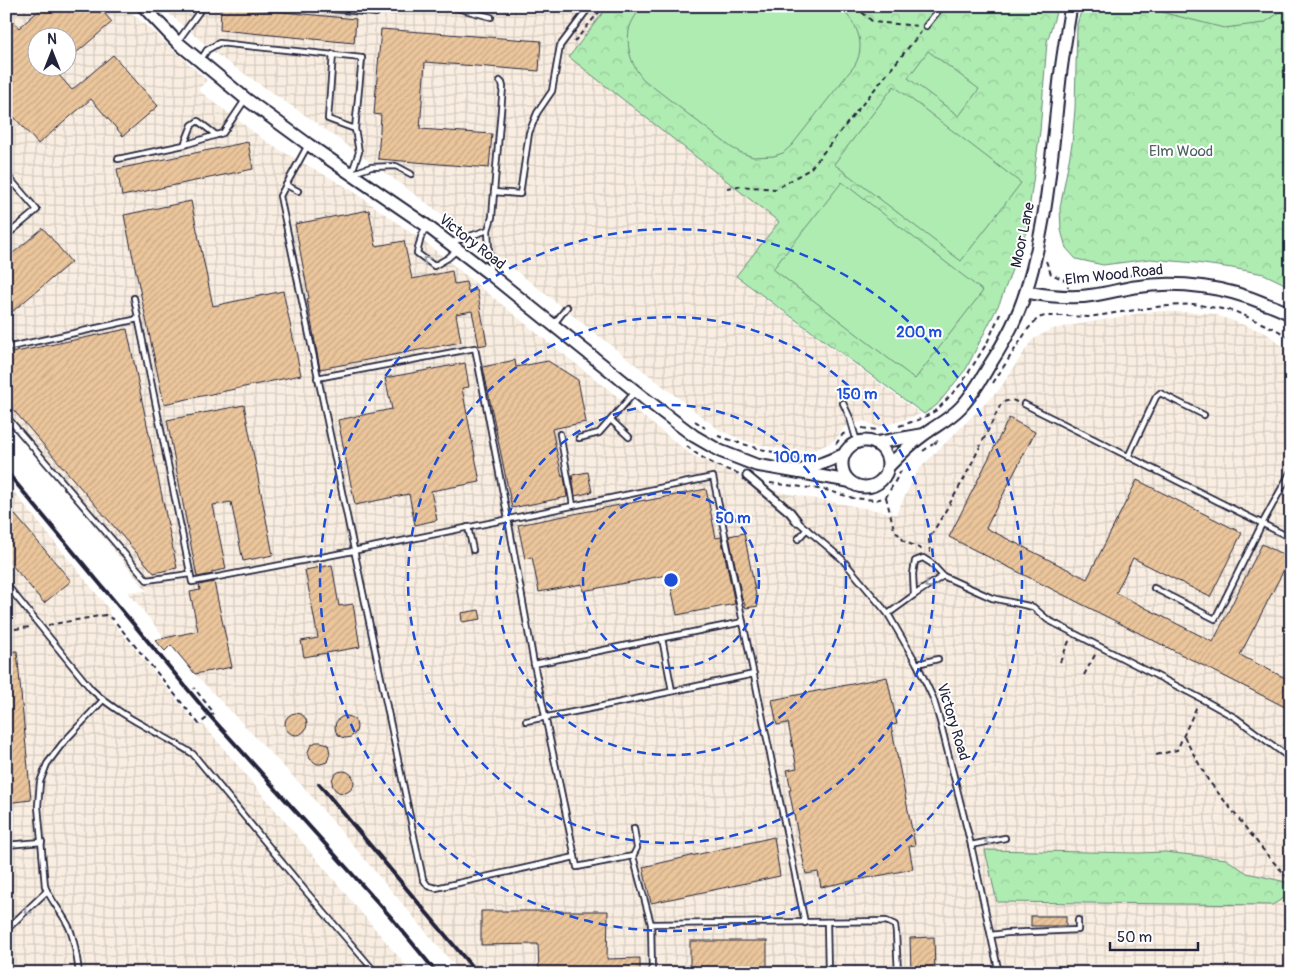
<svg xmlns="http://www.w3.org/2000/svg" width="1297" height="979" font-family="Pangolin,sans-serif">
<defs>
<pattern id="industrial-grid" width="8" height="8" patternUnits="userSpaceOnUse" patternTransform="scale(1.25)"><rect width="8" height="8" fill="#f9eee1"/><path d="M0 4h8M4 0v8" fill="none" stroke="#d5ccc2"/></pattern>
<pattern id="forest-crowns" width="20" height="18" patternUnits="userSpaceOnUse" patternTransform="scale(1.25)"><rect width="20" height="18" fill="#afecb2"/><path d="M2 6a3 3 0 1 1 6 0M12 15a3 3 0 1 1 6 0" fill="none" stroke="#96ca9a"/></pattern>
<pattern id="building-hatch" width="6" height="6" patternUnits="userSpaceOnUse" patternTransform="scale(1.25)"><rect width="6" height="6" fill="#ebc59b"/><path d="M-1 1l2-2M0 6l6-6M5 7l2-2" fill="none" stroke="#c9a986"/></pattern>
</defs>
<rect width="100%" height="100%" fill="#fff"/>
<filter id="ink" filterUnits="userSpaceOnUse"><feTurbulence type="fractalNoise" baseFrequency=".02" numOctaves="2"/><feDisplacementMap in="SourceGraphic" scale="10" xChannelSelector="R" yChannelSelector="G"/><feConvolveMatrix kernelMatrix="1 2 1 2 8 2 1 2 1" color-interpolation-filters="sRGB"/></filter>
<g filter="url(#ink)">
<!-- industrial -->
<g fill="url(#industrial-grid)" fill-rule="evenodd">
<path d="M6 6H124L207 80 198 90 271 145 350 189 431 247 543 338 692 455 740 476 779 492 896 514 918 470 999 390 1032 340 1052 329 1153 311 1211 313 1266 333 1291 353V973H461L306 790 195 674 165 638 128 592 147 591 6 417ZM38 38H68V68H38Z"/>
<polygon points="162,6 608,6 570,57 779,222 736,277 921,414 894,423 878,427 864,421 844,427 837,438 830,443 817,449 800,451 780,449 748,442 719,430 461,228 315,122 220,57 168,13"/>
<polygon points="6,482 108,608 111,620 198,726 203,724 412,973 6,973"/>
</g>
<!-- forest -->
<g fill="url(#forest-crowns)" stroke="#688776">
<polygon points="608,6 1058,6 1047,42 1040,131 1026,232 1000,302 966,369 937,405 924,414 736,276 779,222 569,57"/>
<polygon points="1083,6 1291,6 1291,287 1264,274 1232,268 1196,263 1150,259 1103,265 1076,259 1066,248 1061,230 1060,208 1072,144 1075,109 1077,24"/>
<polygon points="985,850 1138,853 1165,852 1226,859 1247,873 1286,882 1289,895 1272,905 997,902"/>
</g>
<!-- pitch -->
<g fill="#afecb2" stroke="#688776">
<path d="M642 6H838C856 21 867 43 855 65L792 145 783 153 774 156 753 157 742 153 732 148 644 80C632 67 626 49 629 31 630 22 637 14 642 6Z"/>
<polygon points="1146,6 1289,6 1264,23 1224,28 1169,14"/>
<polygon points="928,51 979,89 959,116 908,78"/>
<polygon points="894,86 1021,183 961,261 834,164"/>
<polygon points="842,182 983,291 915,379 773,269"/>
</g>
<!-- building -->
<g fill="url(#building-hatch)" stroke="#22223b">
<polygon points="44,6 98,6 112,22 68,60 68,38 38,38 38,68 53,68 72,90 113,55 158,106 123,136 91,99 38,144 6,108 6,13 19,28"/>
<polygon points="221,6 356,19 354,43 220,30"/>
<polygon points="381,29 541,41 539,71 425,62 420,129 492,134 489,168 378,159 381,115 374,114"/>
<polygon points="248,142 253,169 122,196 117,169"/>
<polygon points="191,201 213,306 283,291 301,375 164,404 124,215"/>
<polygon points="369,210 376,246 404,241 412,279 452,271 454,284 466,282 468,291 477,290 487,344 479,346 472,311 456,314 461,342 320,369 307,299 309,298 295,224"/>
<polygon points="43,228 71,262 6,317 6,259"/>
<polygon points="127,329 177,568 154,573 10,406 6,390 6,354"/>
<polygon points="515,360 516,367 548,361 578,380 586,422 552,429 562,477 564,476 567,497 512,508 483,367"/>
<polygon points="465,363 469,387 462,388 480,482 431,491 437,520 415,525 409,494 355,505 338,420 392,409 385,378"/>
<polygon points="244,405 273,555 243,561 231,502 213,505 226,569 212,572 212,574 197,577 167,420"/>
<polygon points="1009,418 1035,432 986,528 1087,579 1137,480 1242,533 1210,597 1133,558 1116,593 1213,642 1262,544 1290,558 1240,655 1291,681 1291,710 949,537"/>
<polygon points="588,472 592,492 575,496 572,475"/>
<polygon points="706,489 716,538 721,537 735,604 677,615 669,577 668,577 667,575 583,591 582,584 539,592 532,557 525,559 518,525 645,500 645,501"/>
<polygon points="6,504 71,581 44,603 6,558"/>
<polygon points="744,533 758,606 746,608 744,602 743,603 729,536"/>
<polygon points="332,565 339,606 353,604 360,647 304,657 301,641 318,638 305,570"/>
<polygon points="214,582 232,667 195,674 171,645 165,651 155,640 198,631 190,592 200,590 199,585"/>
<polygon points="479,610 481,619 462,622 461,613"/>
<polygon points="17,651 31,800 6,803 6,652"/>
<polygon points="887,677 897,724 891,725 915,845 909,846 913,869 821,887 818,872 806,874 789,790 791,790 787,770 797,768 788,723 777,725 772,700"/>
<circle cx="296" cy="724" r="11"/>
<circle cx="346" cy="727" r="11"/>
<polygon points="316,742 321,742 328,744 330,753 327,762 321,764 317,764 310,759 308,752 309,749 311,745"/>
<circle cx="343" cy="782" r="11"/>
<polygon points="774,837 780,876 651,903 643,867"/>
<polygon points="481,911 608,911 607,959 640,958 640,973 539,973 538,944 481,945"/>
<rect x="1031" y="916" width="35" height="10"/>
<polygon points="934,937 935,973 911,973 910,938"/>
<rect x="690" y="941" width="77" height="32"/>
</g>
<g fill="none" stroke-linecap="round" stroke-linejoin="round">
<defs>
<g id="service">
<polyline points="300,6 376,13 376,6"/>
<polyline points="449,6 491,17"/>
<polyline points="926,26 942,6"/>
<polyline points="178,41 199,12 201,6"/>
<polyline points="333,54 328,119 355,129"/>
<polyline points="200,61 207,50 219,43 362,58 355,129 359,152 352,172"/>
<polyline points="184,145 192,125 198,121 216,135"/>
<polyline points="118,159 184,145 223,133 245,100"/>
<polyline points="353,173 371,167 396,166 411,174"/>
<polyline points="6,174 37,210 6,236"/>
<path d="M286 185 280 196C327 424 374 652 423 879L428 886 436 888 575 857 534 664 508 519 475 348 317 378"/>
<polyline points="298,191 286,185 308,145"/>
<polyline points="494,192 503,87 502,83 500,81"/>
<polyline points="426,227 421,237 417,253 434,266 448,258 457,250"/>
<polyline points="488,230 490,271"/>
<polyline points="452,242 488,230 492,217 494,192 520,194 529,133 537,113 552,91 560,46 590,6"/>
<polyline points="134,298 192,582 353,551 713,477 805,923"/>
<polyline points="554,324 567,307"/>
<polyline points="6,348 138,319"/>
<polyline points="843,403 850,418 857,442"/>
<polyline points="1024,404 1291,538"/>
<polyline points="6,416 147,580 190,574"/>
<polyline points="611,420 629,437"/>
<polyline points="560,434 573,505"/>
<polyline points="579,438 599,433 635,392"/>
<polyline points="1128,457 1156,397 1160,393 1204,415"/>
<polyline points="797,521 842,559 888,614 917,664 933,698 940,721 971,845 999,973"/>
<polyline points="468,527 473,550"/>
<polyline points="798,539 807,529"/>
<path d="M6 584 91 689C120 717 159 732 193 754L303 888 376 973"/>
<polyline points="1154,588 1215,619 1262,524 1291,471"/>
<polyline points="914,595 913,574 915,561 923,558 931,563 943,576 992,598 1033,607 1048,620 1200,698 1236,718 1291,759"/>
<polyline points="888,614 914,595 943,576"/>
<polyline points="662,638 672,691"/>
<polyline points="534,664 743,622"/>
<polyline points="917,664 938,659"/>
<polyline points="526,721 589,709 754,674"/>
<polyline points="6,845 42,842"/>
<polyline points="971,845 1005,838"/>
<polyline points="633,856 637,848 634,828"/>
<polyline points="575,857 577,867 633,856 651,924"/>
<polyline points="827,922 828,973"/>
<polyline points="6,930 47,891"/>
<polyline points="991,935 1007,933 1078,930 1078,920"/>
<path d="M79 973C77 958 75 940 69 927 63 914 49 898 45 886L38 806 40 782 47 764 62 744 103 700"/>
<polyline points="652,973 651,924 886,921 895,925 896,933 898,973"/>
</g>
<polyline id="pedestrian" points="747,476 790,512 797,521"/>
<g id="tertiary">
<polyline points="143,6 177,42 246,99 309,145 427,226 491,275 644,398 694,436 720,451 756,465 848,481"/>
<path d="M1026 292C1048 296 1072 299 1094 295 1108 293 1122 289 1135 287 1179 280 1226 287 1266 304 1275 307 1283 310 1291 315"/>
<circle cx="865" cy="464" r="23"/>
<polyline points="875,443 921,435"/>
<path d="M888 467C899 456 909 445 922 436 935 426 950 419 961 407 972 395 981 380 989 366 1004 343 1018 317 1026 291 1048 222 1052 149 1060 78 1063 54 1067 30 1071 6"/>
<polyline points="799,471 823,463 843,455"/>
</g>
</defs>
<!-- service casing -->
<use href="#service" stroke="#22223b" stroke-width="8"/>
<!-- pedestrian casing -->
<use href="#pedestrian" stroke="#22223b" stroke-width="11"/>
<!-- tertiary casing -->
<use href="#tertiary" stroke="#22223b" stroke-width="15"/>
<!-- path -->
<g stroke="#22223b" stroke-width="2" stroke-dasharray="5 4" stroke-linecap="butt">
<polyline points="855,6 873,22 919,26"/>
<polyline points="574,42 604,6"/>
<polyline points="727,188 739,186 776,189 810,169 921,32"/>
<polyline points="1046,261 1051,274 1067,281 1068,287"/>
<polyline points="1067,281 1132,275"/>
<polyline points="993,383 1028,329 1038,318 1045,316 1068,316 1088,317 1156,307 1193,304 1234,311 1277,330 1291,339"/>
<polyline points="695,421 705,428"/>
<polyline points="899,426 921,419 937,410 962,383 987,343 1000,314 1003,316"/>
<polyline points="862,428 877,430"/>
<path d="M718 436C746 445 773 454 803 457"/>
<polyline points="836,444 843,434 846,433"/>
<polyline points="934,444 940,439"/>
<path d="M687 446C701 459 721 468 740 474"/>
<polyline points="923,451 933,444"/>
<polyline points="770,483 826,490 853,498 876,500 886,497 901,471"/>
<polyline points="886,497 894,529 904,541 923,550"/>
<polyline points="930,553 929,539 964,479 1002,402 1012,400 1017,402"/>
<polyline points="48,625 105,615 113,619 199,724 214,713 194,688"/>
<polyline points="6,630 31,627"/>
<polyline points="1060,662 1070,639"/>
<polyline points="1084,675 1096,653"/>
<polyline points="1184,737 1208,780 1268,856 1291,881"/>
<polyline points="1156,755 1177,750 1197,706"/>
<polyline points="1289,973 1291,955"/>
</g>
<!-- service -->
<use href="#service" stroke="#fff" stroke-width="4.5"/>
<!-- pedestrian -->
<use href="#pedestrian" stroke="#fff" stroke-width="7"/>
<!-- tertiary -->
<use href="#tertiary" stroke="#fff" stroke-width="11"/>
<!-- rail -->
<g stroke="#22223b" stroke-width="4">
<polyline points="6,471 210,716 390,916 437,973"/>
<polyline points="319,784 477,973"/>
</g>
</g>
<!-- one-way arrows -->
<defs><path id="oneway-chevron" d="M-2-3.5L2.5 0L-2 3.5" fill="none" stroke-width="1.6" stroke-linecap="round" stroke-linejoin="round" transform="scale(1.25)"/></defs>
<g stroke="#9c9ca7">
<use href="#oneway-chevron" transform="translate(426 260) rotate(-143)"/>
<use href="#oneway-chevron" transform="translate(928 585) rotate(146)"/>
<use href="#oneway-chevron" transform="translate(988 841) rotate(169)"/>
<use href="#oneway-chevron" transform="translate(27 911) rotate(136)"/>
</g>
</g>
<!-- distance rings -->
<g fill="none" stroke="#1d4ed8" stroke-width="2.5" stroke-dasharray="9 6">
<circle cx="671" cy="580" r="88"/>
<circle cx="671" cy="580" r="175"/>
<circle cx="671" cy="580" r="263"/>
<circle cx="671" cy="580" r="351"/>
</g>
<g text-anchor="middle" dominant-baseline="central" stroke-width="4" stroke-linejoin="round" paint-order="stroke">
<!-- park labels -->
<g font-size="15" fill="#4c5f5f" stroke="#fff">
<text x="1181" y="151">Elm Wood</text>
</g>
<!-- street labels -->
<g font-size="15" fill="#22223b" stroke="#fff">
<text transform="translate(1023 235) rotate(-78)">Moor Lane</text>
<text transform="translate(472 242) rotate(38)">Victory Road</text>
<text transform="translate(1114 275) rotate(-6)">Elm Wood Road</text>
<text transform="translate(953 722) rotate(73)">Victory Road</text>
</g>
</g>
<circle cx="671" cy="580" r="8" fill="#1d4ed8" stroke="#fff" stroke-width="2.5"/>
<g font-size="15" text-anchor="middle" font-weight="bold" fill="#1d4ed8" stroke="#fff" stroke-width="4" stroke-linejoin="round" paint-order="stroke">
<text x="919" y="337">200 m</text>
<text x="857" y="399">150 m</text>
<text x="795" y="462">100 m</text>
<text x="733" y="523">50 m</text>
</g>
<!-- margin -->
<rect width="1297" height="979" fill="none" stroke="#fff" stroke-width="25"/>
<rect x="12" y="12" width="1272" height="954" fill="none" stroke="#22223b" stroke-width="2" filter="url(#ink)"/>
<!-- north arrow -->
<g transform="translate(52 52)"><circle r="24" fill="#ffffff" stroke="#a7a7b1"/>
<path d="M0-4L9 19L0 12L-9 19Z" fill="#22223b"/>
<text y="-8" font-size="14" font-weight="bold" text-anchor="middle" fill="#22223b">N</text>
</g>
<!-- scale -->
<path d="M1110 942v8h88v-8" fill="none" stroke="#22223b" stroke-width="2.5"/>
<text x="1117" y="942" font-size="15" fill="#22223b" stroke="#ffffff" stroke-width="4" paint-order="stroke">50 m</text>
</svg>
